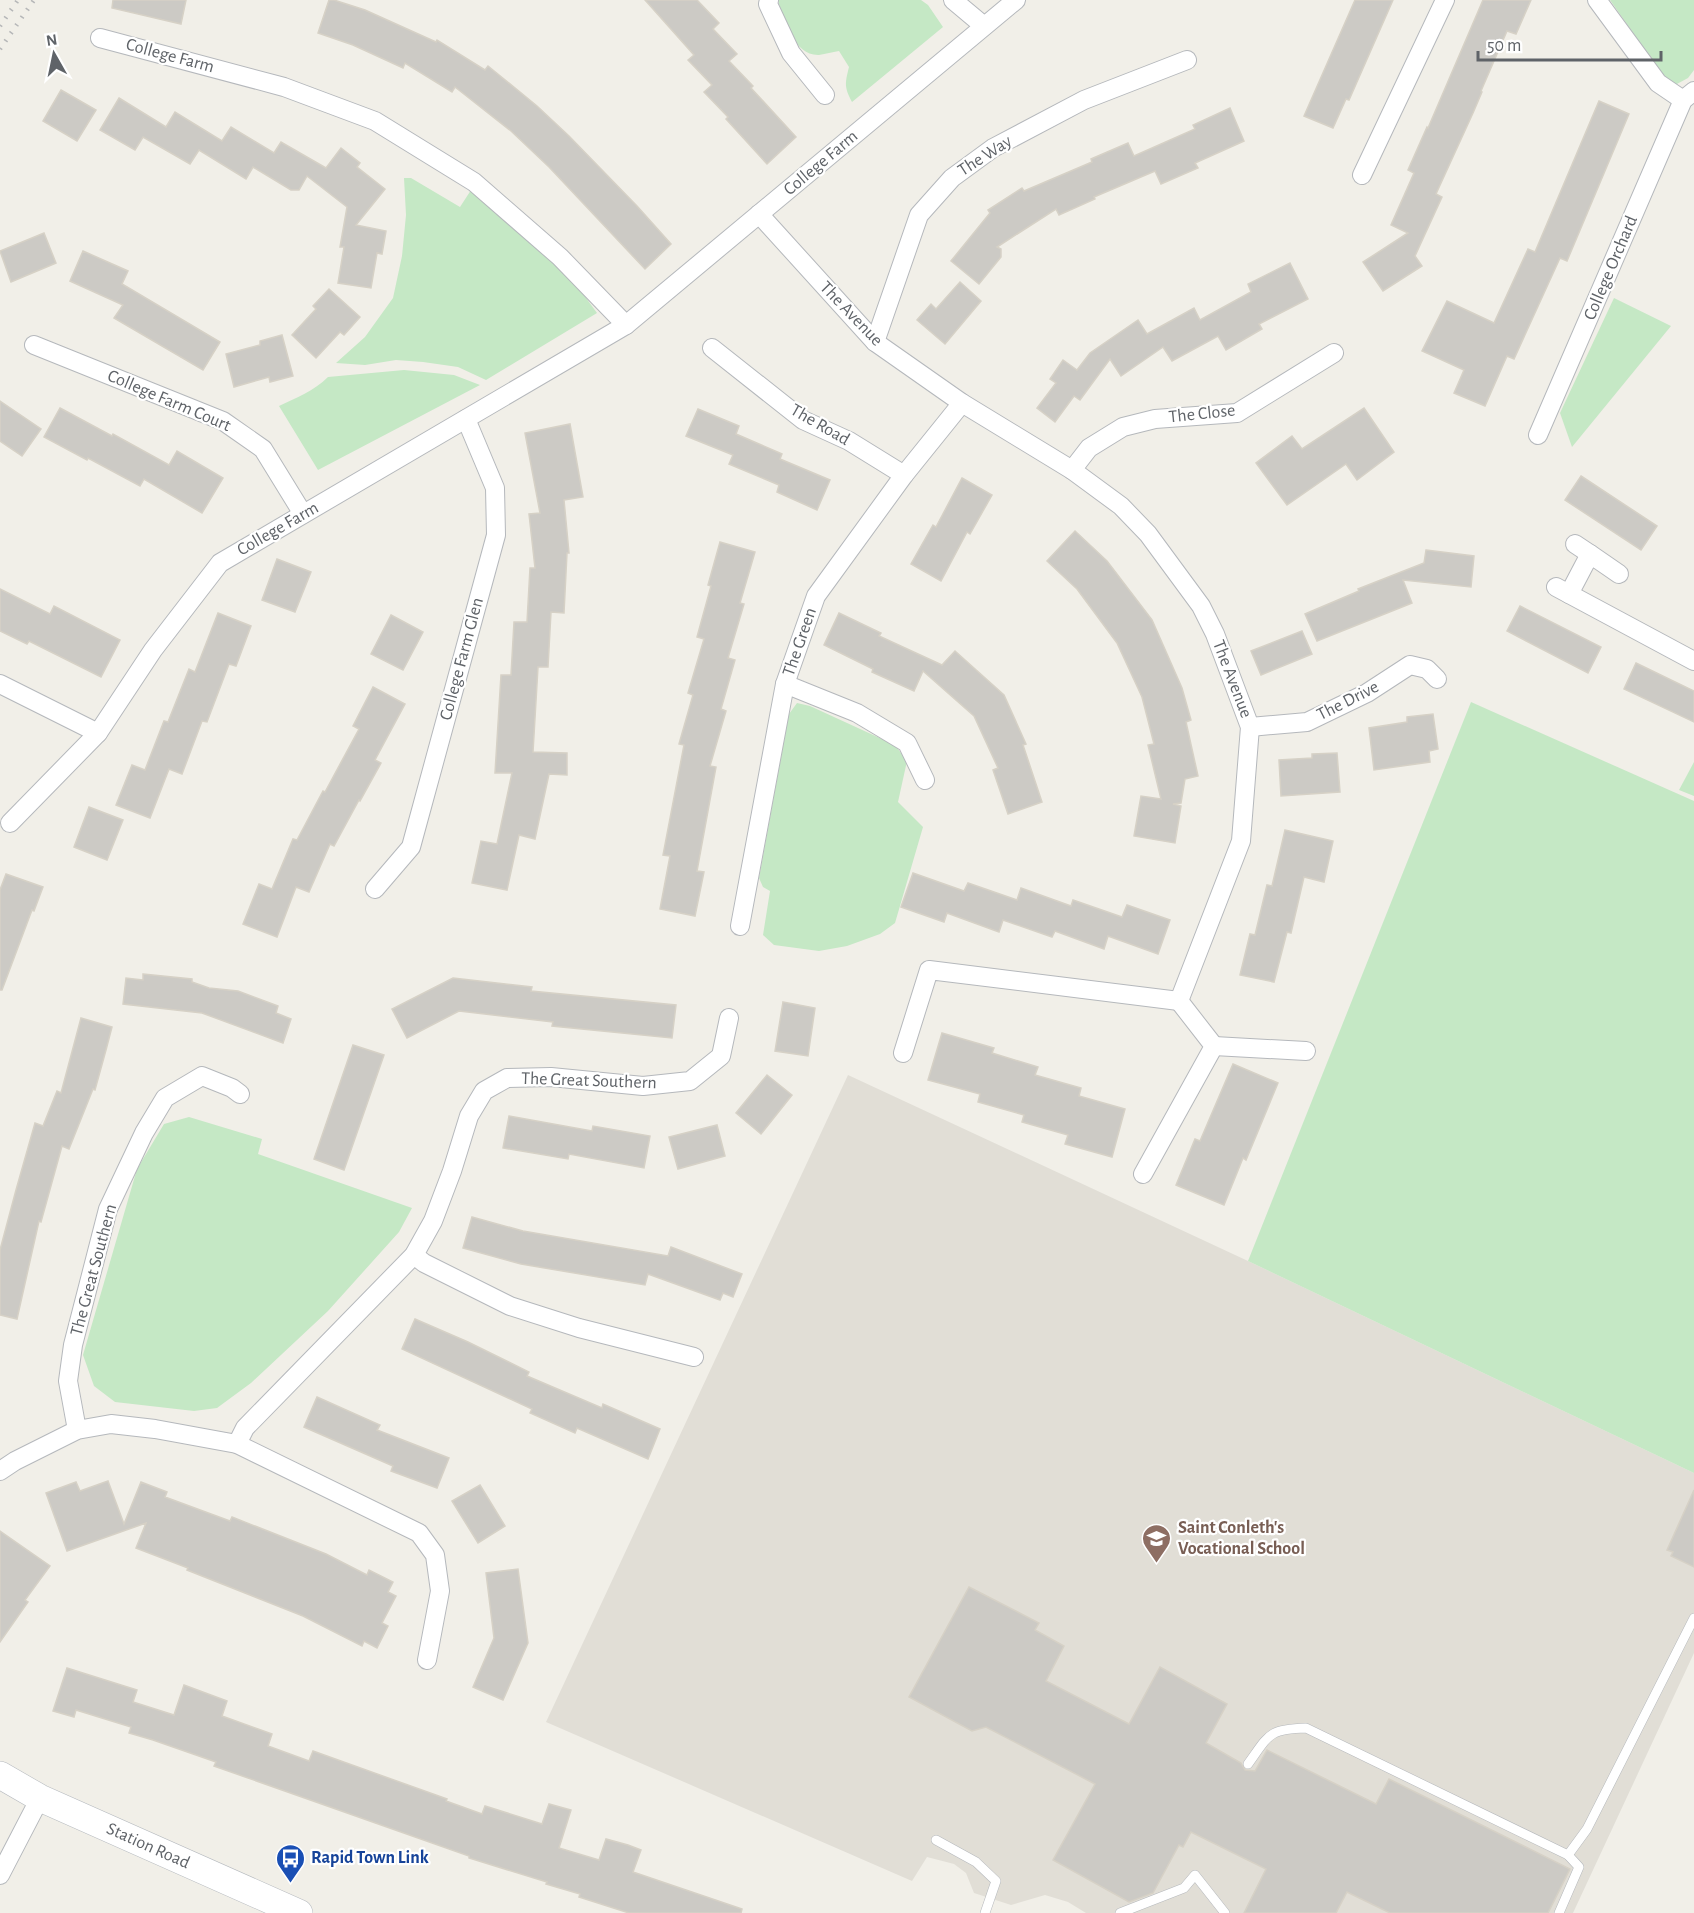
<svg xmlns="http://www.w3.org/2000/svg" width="1694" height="1913" font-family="'Alegreya Sans',sans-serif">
<rect width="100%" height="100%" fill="#f1efe8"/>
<!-- education -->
<polygon fill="#e1ded6" points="848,1075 1248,1261 1694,1473 1694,1653 1573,1913 1086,1913 1068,1902 1045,1895 1011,1905 974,1893 966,1873 954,1864 927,1857 912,1881 546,1722"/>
<!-- green -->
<g fill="#c5e8c5">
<path d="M778 0H921L928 5 943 27 852 102C844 87 845 83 849 67L839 51C832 52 826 54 819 55 794 56 783 19 778 0Z"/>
<polygon points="1610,0 1694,0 1694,70 1688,78 1675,85 1663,76"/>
<polygon points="404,178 411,178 460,207 473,187 570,276 597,313 486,380 458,367 423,362 396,360 365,365 336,363 365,337 393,298 402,256 406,215"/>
<polygon points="1614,298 1671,326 1572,447 1560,413"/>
<path d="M404 370 454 375 480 385 318 470 279 406C296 398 314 391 328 377Z"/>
<polygon points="1471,702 1694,801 1694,1473 1248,1261"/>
<polygon points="797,703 810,706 895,745 907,761 898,802 923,827 895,923 880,934 847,946 819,951 774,945 763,935 770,891 763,887 759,878 789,714"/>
<polygon points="1694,762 1694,796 1679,790"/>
<polygon points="189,1117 262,1139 258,1154 412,1208 399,1232 328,1311 251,1383 217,1408 194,1411 115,1402 94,1386 83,1355 137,1169 164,1124"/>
</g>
<!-- building -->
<g fill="#cccac5" stroke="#d6d1c6" stroke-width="1.5">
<polygon points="113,0 186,0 181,24 112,8"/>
<polygon points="329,0 334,0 365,10 436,42 437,40 485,70 488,66 537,106 569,136 637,206 671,244 645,269 549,167 511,131 455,87 452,92 405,63 403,68 353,45 318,33"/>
<polygon points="645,0 697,0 719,23 713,29 737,54 729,61 753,86 751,88 796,137 767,164 726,119 728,117 704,92 712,85 688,60 694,55"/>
<polygon points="1355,0 1393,0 1349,100 1346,99 1333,128 1304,116"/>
<polygon points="1483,0 1531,0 1516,34 1507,31 1481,91 1482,92 1473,113 1436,194 1442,197 1415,256 1422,266 1383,291 1363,262 1408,233 1391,225 1414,173 1408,170 1427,127 1428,128"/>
<polygon points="61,90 96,110 77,141 43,121"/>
<polygon points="119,98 166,127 175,112 222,141 231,127 274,153 281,142 326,168 341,148 360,163 357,167 385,189 356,225 386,231 382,254 377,253 371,288 338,283 344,247 340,247 347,207 307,176 299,190 291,190 253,167 246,179 199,150 190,164 143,137 135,150 100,130"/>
<polygon points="1599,101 1629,114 1567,261 1560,258 1514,359 1507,356 1485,406 1454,393 1464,370 1422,351 1447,301 1494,323 1528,249 1535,252"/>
<polygon points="1230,108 1244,141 1195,163 1198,168 1161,184 1155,171 1094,197 1095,199 1059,215 1056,209 997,247 1001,249 1001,257 979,284 951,261 990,213 988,210 1022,188 1024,191 1092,162 1091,159 1128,143 1134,156 1195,129 1193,125"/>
<polygon points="44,233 56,263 11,282 0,251"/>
<polygon points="83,251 128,271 122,284 220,342 203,370 114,318 123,305 70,281"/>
<polygon points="1290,263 1308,299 1259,324 1262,329 1226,350 1218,336 1172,361 1163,347 1121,376 1110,359 1080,400 1074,396 1055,422 1037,408 1056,383 1050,379 1063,360 1077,370 1090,353 1138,320 1147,334 1194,308 1200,320 1251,292 1248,284"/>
<polygon points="960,282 981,301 945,344 917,320 931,304 936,309"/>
<polygon points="329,289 360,317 344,335 340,332 316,358 292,335 316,309 313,306"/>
<polygon points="282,335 293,376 270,382 269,377 234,387 226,354 260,345 260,341"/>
<polygon points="0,401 41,429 22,456 0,441"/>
<polygon points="60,408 112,436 113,434 169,465 177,451 223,478 202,513 144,479 140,486 88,458 87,460 44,437"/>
<polygon points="1364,408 1394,452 1357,480 1346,464 1287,505 1256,463 1292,436 1302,449"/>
<polygon points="698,409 739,426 736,434 782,454 780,459 830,480 817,510 777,492 779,485 729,464 733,455 686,436"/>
<polygon points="570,424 583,497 564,500 569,553 567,553 564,613 551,612 548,667 538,667 533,752 567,753 567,775 549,774 535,839 519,835 507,890 472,883 481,841 497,844 512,773 495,773 501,675 511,675 514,622 527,622 530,568 535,568 529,514 540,513 525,433"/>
<polygon points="1581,476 1657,526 1641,550 1565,500"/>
<polygon points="962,478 992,495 970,534 967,532 941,581 911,564 933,525 936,527"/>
<polygon points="1075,531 1107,561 1152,620 1182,688 1191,720 1186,722 1198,776 1185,779 1181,803 1173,804 1181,806 1175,843 1134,836 1141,796 1161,799 1148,745 1154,744 1142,697 1117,643 1077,589 1047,561"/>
<polygon points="720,542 755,552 740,603 744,604 728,658 735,660 721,709 726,711 710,766 716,767 697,871 704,872 695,916 660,909 670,856 663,855 684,745 679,744 693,695 688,693 704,639 697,637 711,586 708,585"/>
<polygon points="1426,550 1474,556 1471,587 1403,580 1412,603 1317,641 1305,614 1359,591 1358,589 1424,563"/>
<polygon points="277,559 311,572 295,612 262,600"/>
<polygon points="0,589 50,614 54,606 120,640 101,677 29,641 27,644 0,631"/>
<polygon points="1520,606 1601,647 1588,673 1507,631"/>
<polygon points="218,613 251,626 236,666 229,664 207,722 202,721 182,774 169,769 150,818 116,805 132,765 145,770 164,721 168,722 189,669 195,672"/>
<polygon points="839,613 881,633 879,636 942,665 955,651 1004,695 1026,744 1023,745 1042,802 1008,814 993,770 998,768 974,716 923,671 914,691 872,672 873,669 824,645"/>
<polygon points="391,615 423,632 403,670 371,654"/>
<polygon points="1302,631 1312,654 1261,675 1251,651"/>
<polygon points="1636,663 1694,691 1694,722 1624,689"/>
<polygon points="373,687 405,704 375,760 381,763 360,801 359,800 334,846 330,844 309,892 296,887 277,937 243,924 259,884 272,889 293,839 297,840 323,791 325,792 359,729 353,726"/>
<polygon points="1433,714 1438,749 1429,751 1430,762 1374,770 1369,728 1407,722 1407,717"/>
<polygon points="1337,753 1340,792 1281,796 1279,760 1312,758 1312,754"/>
<polygon points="89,807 123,820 107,860 74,847"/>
<polygon points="1285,830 1333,841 1324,882 1304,877 1291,933 1287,932 1274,982 1240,975 1250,934 1255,935 1267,885 1272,886"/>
<polygon points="913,873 964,891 968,883 1017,900 1021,888 1071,906 1073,900 1122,917 1127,905 1170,920 1158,954 1108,936 1104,949 1055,931 1052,937 1003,920 999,932 947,913 944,922 901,907"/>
<polygon points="6,874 43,887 34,911 32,910 2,990 0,990 0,890"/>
<polygon points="143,974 192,979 192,982 209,988 238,991 278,1006 276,1013 291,1019 283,1043 202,1013 123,1004 126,978 143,980"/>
<polygon points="453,978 532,987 531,991 676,1005 672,1038 552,1026 553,1022 459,1011 407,1038 392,1009"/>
<polygon points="783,1002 815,1008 808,1056 775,1051"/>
<polygon points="81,1018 112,1027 106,1050 95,1090 93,1089 69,1149 62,1146 41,1222 39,1221 17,1319 0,1315 0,1250 16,1190 35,1123 43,1126 57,1091 61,1093"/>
<polygon points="942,1033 994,1048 992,1053 1038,1067 1035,1075 1081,1088 1079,1096 1125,1109 1112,1157 1065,1144 1068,1135 1022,1122 1024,1115 978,1102 980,1094 928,1080"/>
<polygon points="353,1045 384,1055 344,1170 314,1159"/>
<polygon points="1233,1064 1278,1083 1246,1160 1243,1158 1224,1205 1176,1185 1195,1139 1200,1141"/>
<polygon points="767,1075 792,1095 761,1134 736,1113"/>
<polygon points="509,1116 592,1131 593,1126 650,1136 644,1168 569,1154 568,1159 503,1148"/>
<polygon points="717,1125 725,1156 678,1169 669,1137"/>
<polygon points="472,1217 523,1231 668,1256 671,1247 742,1274 733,1297 723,1293 720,1300 648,1274 645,1285 521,1264 463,1248"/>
<polygon points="415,1319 468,1342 529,1372 527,1376 602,1408 603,1404 660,1429 648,1459 577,1428 575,1433 530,1413 532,1409 402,1349"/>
<polygon points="317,1397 380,1425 377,1430 449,1458 437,1488 391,1471 393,1466 304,1427"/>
<polygon points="108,1481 124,1524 141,1482 167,1492 165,1497 230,1521 232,1517 326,1554 367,1575 369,1570 393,1582 388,1592 396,1596 382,1623 388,1626 377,1648 364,1641 362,1646 303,1616 187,1570 188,1568 136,1548 146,1523 67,1551 46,1493 76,1482 80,1491"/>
<polygon points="480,1485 505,1526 478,1543 452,1501"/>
<polygon points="1694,1490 1694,1567 1671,1556 1673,1552 1667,1550"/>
<polygon points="0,1531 50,1566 25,1600 28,1602 0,1642"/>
<polygon points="518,1569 528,1643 503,1700 473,1687 494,1638 486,1573"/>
<polygon points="969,1587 1039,1623 1035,1630 1064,1646 1046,1681 1129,1724 1160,1667 1227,1704 1206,1743 1241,1763 1245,1770 1255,1771 1267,1750 1376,1804 1389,1779 1570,1869 1548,1913 1390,1913 1347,1892 1336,1913 1244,1913 1266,1869 1191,1832 1183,1847 1179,1845 1153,1893 1129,1902 1053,1860 1095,1784 986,1727 972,1731 909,1697"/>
<polygon points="67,1668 137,1690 133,1702 174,1715 184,1685 227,1701 222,1716 272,1734 268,1746 309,1761 313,1751 447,1799 446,1801 482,1814 485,1806 542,1824 549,1804 571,1810 559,1848 599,1860 606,1839 628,1845 641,1850 633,1872 742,1909 741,1913 629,1913 579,1897 580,1894 546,1884 547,1882 469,1858 469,1856 214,1766 216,1762 153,1740 129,1733 131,1727 76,1710 74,1717 53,1711"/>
</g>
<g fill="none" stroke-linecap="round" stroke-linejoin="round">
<defs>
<g id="service">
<path d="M1248 1764C1269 1735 1268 1729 1306 1728L1568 1855 1579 1867 1559 1913"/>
<polyline points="936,1840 976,1862 996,1881 985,1913"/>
<polyline points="1568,1855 1587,1829 1694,1618"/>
<polyline points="1120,1913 1184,1888 1195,1875 1225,1913"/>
</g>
<g id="minor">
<polyline points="769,0 768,4 791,53 825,95"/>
<polyline points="953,0 984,26"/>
<polyline points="1597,0 1658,83 1683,100"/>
<polyline points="100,38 284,87 375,121 474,182 560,257 626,325"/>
<polyline points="1362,175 1445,0"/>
<polyline points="759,214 875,342 962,403 1072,470 1121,506 1148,534 1201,606 1215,634 1250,727 1241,841 1179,1001 929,970 903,1053"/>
<polyline points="875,342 919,215 952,178 993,148 1084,100 1187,60"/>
<polyline points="34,345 223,421 263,449 303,514"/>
<polyline points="712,348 803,420 849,441 904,475"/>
<polyline points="1538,435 1683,100 1694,91"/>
<polyline points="1072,470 1089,448 1123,427 1155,419 1237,413 1334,353"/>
<polyline points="1575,544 1590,554"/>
<polyline points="1556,587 1694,661"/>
<polyline points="1569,594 1590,554 1619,574"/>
<polyline points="0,684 98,733"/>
<polyline points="785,684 857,713 907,743 925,780"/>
<polyline points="1250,727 1307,722 1367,693 1410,665 1427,669 1437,679"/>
<polyline points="10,823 98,733 153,650 220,563 626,325 1016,0"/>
<polyline points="375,889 411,847 496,535 495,488 466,419"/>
<polyline points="740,926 785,684 816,596 904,475 962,403"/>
<polyline points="1214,1046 1306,1051"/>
<polyline points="1143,1174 1214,1046 1179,1001"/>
<polyline points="414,1255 424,1263 510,1306 579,1328 694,1357"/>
<polyline points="77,1430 68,1381 73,1345 108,1209 144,1133 165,1098 202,1076 232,1088 240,1094"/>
<polyline points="237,1444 245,1428 414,1255 433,1221 452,1171 469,1116 484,1091 507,1078 551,1077 643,1086 690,1081 721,1056 729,1018"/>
<polyline points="0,1471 15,1461 77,1430 111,1424 155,1429 237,1444 419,1533 435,1555 440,1591 427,1660"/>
<polyline points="0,1875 40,1798"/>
</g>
<polyline id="secondary" points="0,1775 40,1798 299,1913"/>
</defs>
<!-- service casing -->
<use href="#service" stroke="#b5b8bc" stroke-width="10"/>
<!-- minor casing -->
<use href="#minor" stroke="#b5b8bc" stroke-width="20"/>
<!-- secondary casing -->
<use href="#secondary" stroke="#b6babf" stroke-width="28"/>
<!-- service -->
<use href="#service" stroke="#fff" stroke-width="9"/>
<!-- minor -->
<use href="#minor" stroke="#fff" stroke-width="18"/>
<!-- secondary -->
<use href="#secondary" stroke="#fff" stroke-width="27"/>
<!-- rail -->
<g stroke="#b6b7b8" stroke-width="4.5" stroke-dasharray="1.5 8" stroke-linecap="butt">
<polyline points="0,26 18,0"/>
<polyline points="0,49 34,0"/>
</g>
</g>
<!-- icons -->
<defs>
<symbol id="school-pin" viewBox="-11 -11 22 30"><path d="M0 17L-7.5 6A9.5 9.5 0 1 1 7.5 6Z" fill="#8d6e63" stroke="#fff"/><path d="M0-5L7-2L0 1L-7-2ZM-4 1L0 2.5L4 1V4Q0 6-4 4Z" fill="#fff"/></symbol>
<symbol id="bus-pin" viewBox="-11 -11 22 30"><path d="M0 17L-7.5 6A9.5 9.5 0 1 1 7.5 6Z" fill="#1a4fb4" stroke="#fff"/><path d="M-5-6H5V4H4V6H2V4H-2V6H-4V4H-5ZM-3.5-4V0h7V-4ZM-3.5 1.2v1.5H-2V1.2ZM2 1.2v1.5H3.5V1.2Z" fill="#fff"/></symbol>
</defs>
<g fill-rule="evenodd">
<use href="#school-pin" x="1140" y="1522" width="33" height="45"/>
<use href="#bus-pin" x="274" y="1842" width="33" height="45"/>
</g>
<g text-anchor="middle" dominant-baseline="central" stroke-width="4.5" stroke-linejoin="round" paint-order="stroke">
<!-- street labels -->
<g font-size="18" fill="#5f6368" stroke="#fff">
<text transform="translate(170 56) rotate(15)">College Farm</text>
<text transform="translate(985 156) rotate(-33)">The Way</text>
<text transform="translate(821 163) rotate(-40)">College Farm</text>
<text transform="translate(1611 268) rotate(-67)">College Orchard</text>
<text transform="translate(851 314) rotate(46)">The Avenue</text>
<text transform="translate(169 401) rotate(23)">College Farm Court</text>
<text transform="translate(1202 414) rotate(-6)">The Close</text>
<text transform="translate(820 425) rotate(30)">The Road</text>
<text transform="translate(278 529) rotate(-30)">College Farm</text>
<text transform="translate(800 642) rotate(-71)">The Green</text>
<text transform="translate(462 659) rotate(-75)">College Farm Glen</text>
<text transform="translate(1232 679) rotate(69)">The Avenue</text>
<text transform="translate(1348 701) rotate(-27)">The Drive</text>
<text transform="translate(589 1081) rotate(2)">The Great Southern</text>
<text transform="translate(94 1270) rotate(-75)">The Great Southern</text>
<text transform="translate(148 1846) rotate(24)">Station Road</text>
</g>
<!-- education labels -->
<g font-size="18" font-weight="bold" fill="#785e54" stroke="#fff" text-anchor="start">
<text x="1178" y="1528">Saint Conleth's<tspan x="1178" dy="21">Vocational School</tspan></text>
</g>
<!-- transit labels -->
<g font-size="18" font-weight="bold" fill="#164399" stroke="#fff" text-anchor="start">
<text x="311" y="1858">Rapid Town Link</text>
</g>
</g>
<!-- north arrow -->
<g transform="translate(54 54) rotate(351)" stroke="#ffffff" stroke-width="4.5" paint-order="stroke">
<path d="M0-4.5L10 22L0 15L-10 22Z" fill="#5f6368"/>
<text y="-9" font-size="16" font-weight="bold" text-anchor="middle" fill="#5f6368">N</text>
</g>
<!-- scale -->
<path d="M1478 51v9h183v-9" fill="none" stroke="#5f6368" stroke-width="3"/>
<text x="1487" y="51" font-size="18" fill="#5f6368" stroke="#ffffff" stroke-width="4.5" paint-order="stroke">50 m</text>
</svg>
